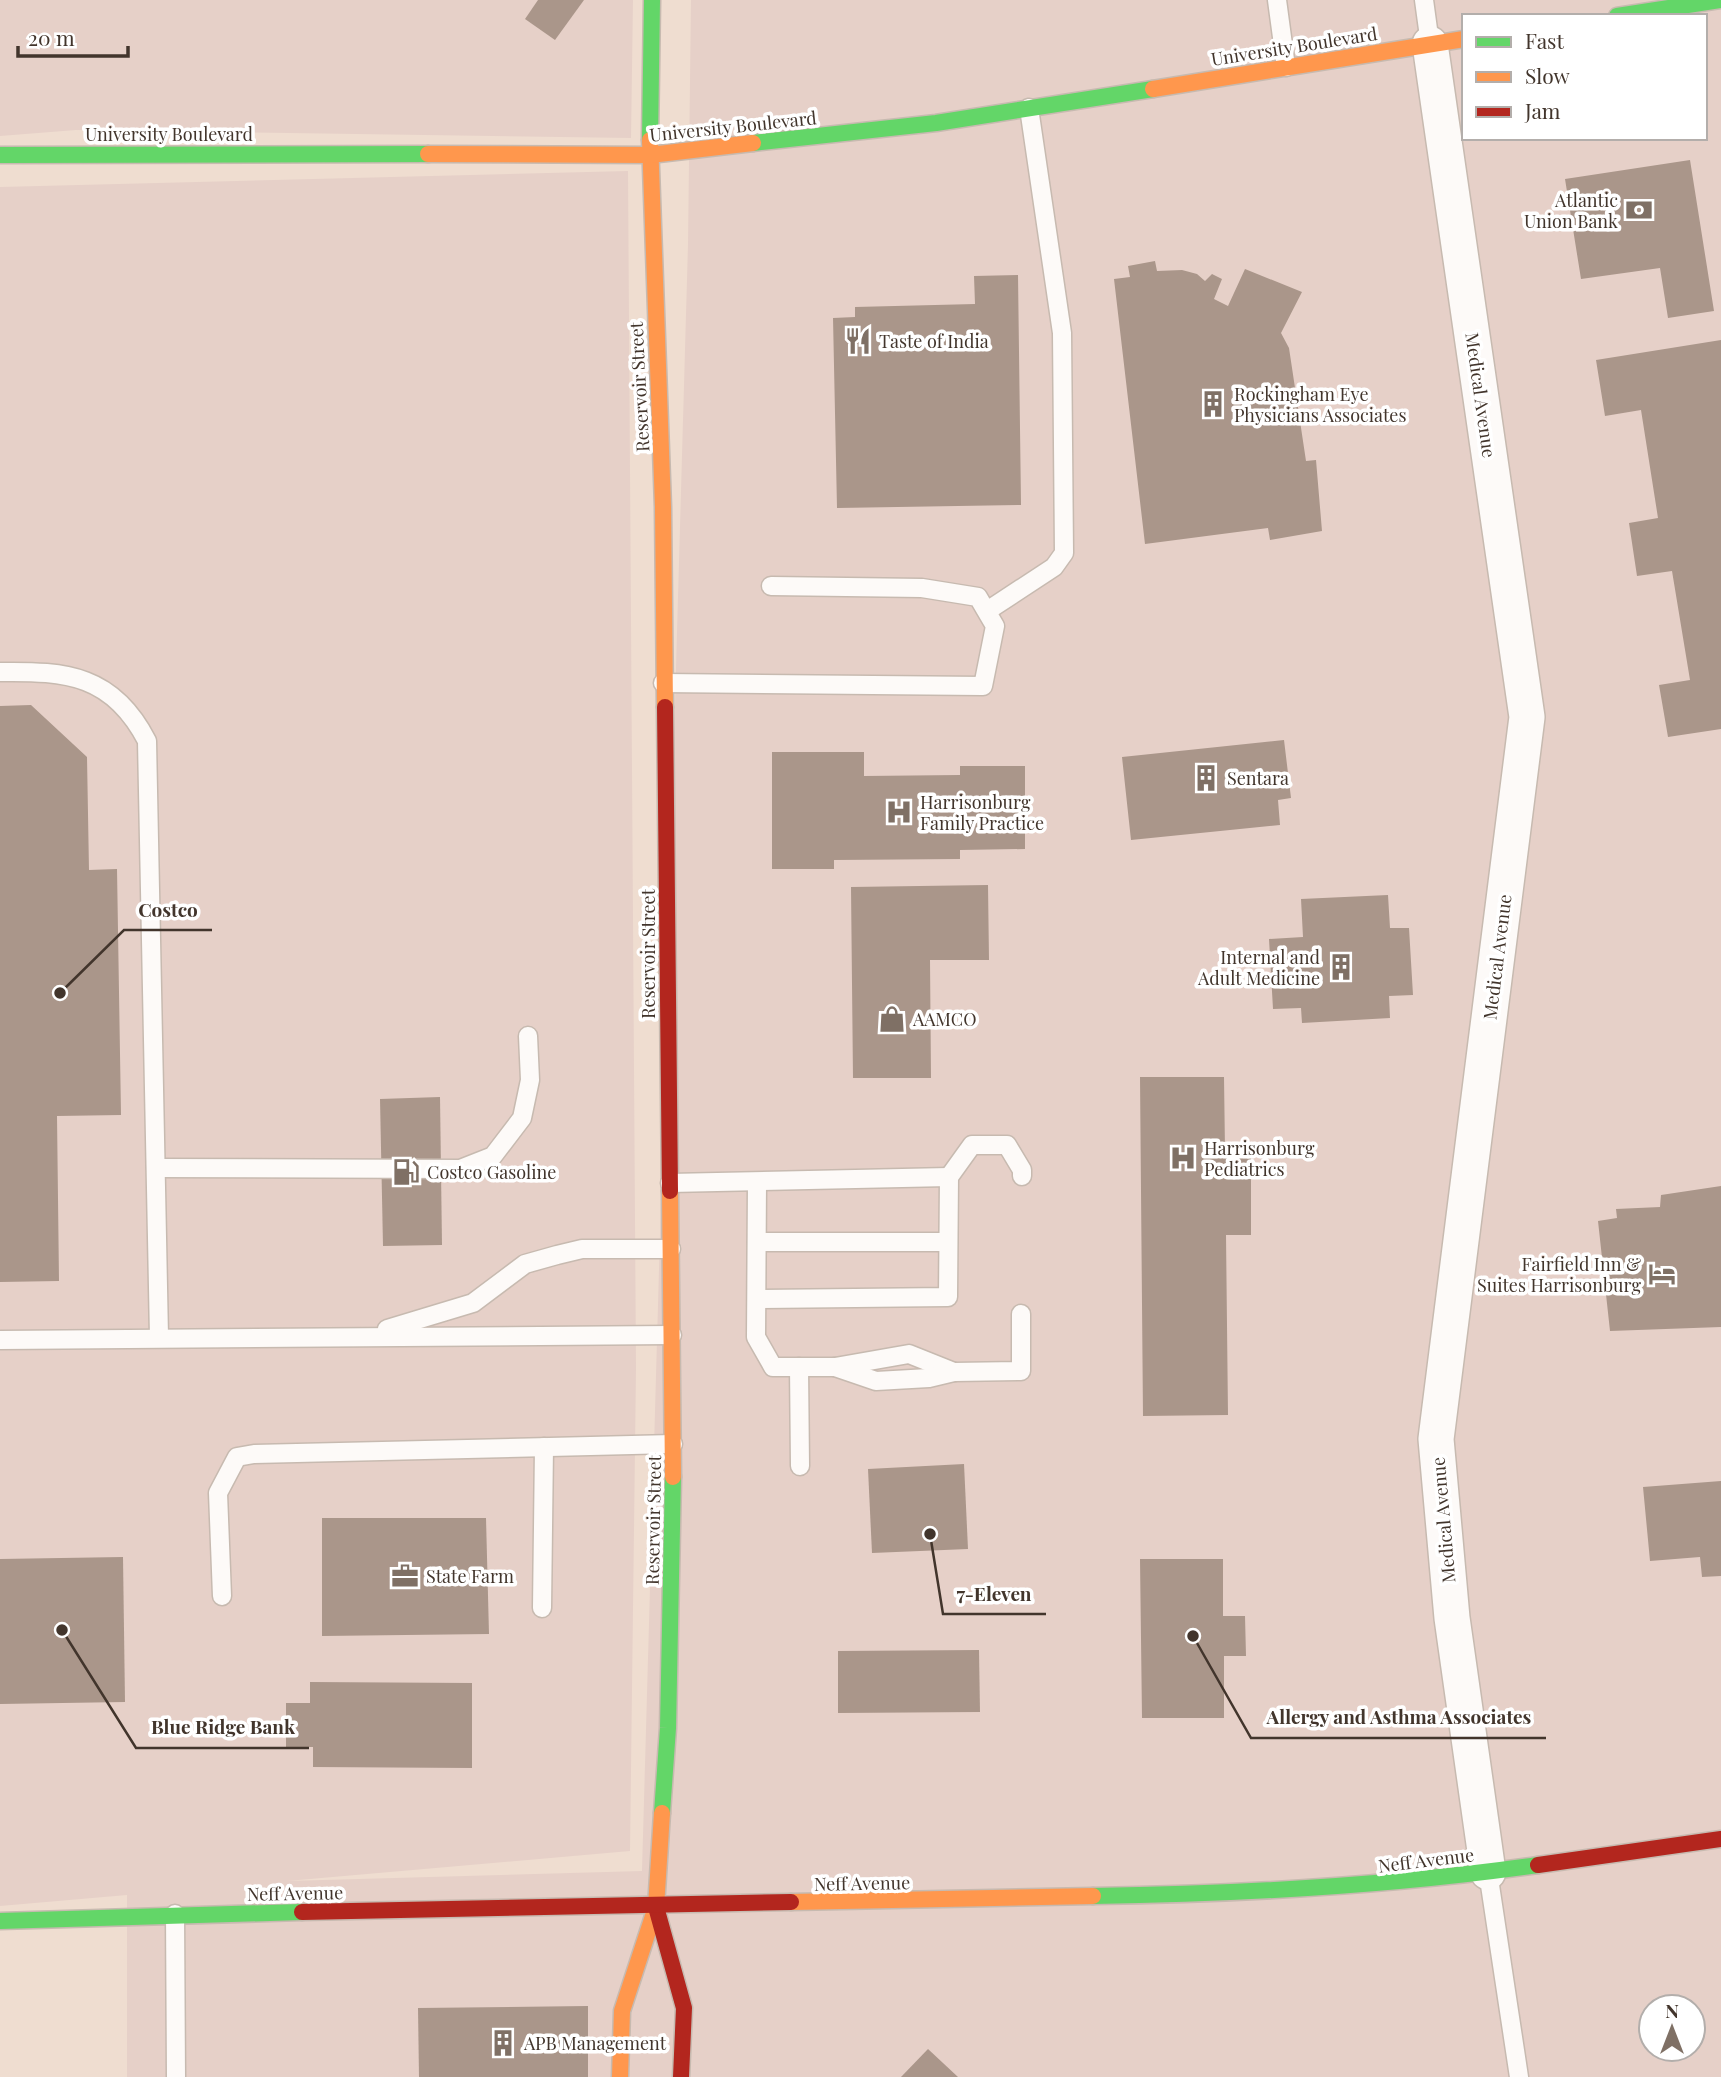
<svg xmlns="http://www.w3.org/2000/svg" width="1721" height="2077" font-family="'Playfair Display',serif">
<rect width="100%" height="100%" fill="#efddd0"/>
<!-- commercial -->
<g fill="#e6d0c8" fill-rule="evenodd">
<polygon points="0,0 633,0 631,138 76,130 0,136"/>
<path d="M691 0H1721V2077H127V1895L0 1906V187L628 171 636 1368 630 1851 287 1881 642 1871 688 244ZM1464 16H1705V138H1464ZM1651 2007H1693V2049H1651Z"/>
</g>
<!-- building -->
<g fill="#aa968a">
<polygon points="538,0 584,0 555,40 525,19"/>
<polygon points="1690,160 1714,311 1668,318 1660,268 1581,279 1565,179"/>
<polygon points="1155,261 1157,271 1182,270 1197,274 1205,281 1212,274 1222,279 1214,299 1228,306 1245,269 1302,292 1281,333 1289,348 1306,461 1316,460 1322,531 1270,540 1268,528 1145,544 1114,279 1130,277 1128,266"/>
<polygon points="1018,275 1021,505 837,508 833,318 855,317 855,307 975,304 974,276"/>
<polygon points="1721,340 1721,729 1668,737 1659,685 1690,680 1672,571 1637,576 1629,523 1658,518 1641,410 1605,416 1596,360"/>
<polygon points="31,705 87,757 89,870 117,869 121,1115 57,1116 59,1281 0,1282 0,706"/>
<polygon points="1284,740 1291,798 1278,800 1280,825 1131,840 1122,757"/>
<polygon points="772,752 864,752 864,776 960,775 960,766 1025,766 1025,849 960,850 960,859 834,860 834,869 772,869"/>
<polygon points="988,885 989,960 930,960 931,1078 853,1078 851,887"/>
<polygon points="1388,895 1390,928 1409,928 1413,995 1389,996 1390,1018 1302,1023 1301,1008 1273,1009 1269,939 1303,937 1301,899"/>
<polygon points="1140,1077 1224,1077 1225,1151 1251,1151 1251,1235 1226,1235 1228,1415 1143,1416"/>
<polygon points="440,1097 442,1245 383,1246 380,1099"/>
<polygon points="1721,1186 1721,1327 1610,1331 1598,1221 1617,1218 1616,1209 1660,1207 1661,1195"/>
<polygon points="964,1464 968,1549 872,1553 868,1469"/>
<polygon points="1721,1481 1721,1576 1702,1577 1700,1557 1650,1561 1643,1487"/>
<polygon points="322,1518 486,1518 489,1634 322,1636"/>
<polygon points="123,1557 125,1702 0,1704 0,1559"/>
<polygon points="1140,1559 1223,1559 1223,1616 1245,1616 1246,1656 1224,1656 1224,1718 1142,1718"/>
<polygon points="979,1650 980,1712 838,1713 838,1651"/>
<polygon points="310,1682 472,1683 472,1768 313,1767 313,1747 286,1747 286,1703 310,1703"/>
<polygon points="588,2006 588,2077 419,2077 418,2008"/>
<polygon points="928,2049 958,2077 901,2077"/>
</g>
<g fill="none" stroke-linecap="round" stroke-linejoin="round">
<defs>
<g id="lane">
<polyline points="1277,0 1286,67"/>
<polyline points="1424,0 1430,44"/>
<polyline points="987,611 1054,567 1064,553 1062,333 1029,108"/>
<path d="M0 672C67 671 113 675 147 741L159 1337"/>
<polyline points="663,683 983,686 995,626 978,597 922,588 771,586"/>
<polyline points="156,1168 460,1169 493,1156 522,1118 530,1080 528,1036"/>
<polyline points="670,1183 949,1177"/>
<polyline points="757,1183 756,1337 773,1367 835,1367 909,1354 954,1372"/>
<polyline points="757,1242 948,1242"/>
<polyline points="757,1299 948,1297 949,1177 972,1145 1007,1145 1022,1170 1022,1176"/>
<polyline points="387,1329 473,1303 525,1264 557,1255 582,1249 671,1249"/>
<polyline points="0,1340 672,1335"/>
<polyline points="799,1367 800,1466"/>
<polyline points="835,1367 876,1381 929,1378 954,1372 1021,1371 1021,1314"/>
<polyline points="222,1596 218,1493 237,1457 254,1454 673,1444"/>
<polyline points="542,1608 544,1447"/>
<polyline points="1488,1872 1519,2077"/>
<polyline points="175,1914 176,2077"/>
</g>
<polyline id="street" points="1430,44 1527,717 1436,1439 1452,1618 1488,1872"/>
<g id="fast">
<polyline points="1617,16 1720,0"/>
<polyline points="650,140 652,0"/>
<polyline points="753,143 936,123 1153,89"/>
<polyline points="0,155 428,154"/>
<polyline points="662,1813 668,1728 673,1477"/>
<path d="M1093 1896C1242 1894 1390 1886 1538 1865"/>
<polyline points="0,1921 302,1912"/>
</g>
<g id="slow">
<polyline points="1153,89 1464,39"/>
<polyline points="650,140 663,507 665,707"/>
<polyline points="428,154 650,155 753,143"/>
<polyline points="670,1191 673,1477"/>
<polyline points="791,1902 1093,1896"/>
<polyline points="620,2077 622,2011 656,1907 662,1813"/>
</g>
<g id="jam">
<polyline points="665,707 670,1191"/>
<polyline points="1538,1865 1721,1839"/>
<polyline points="656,1907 684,2008 681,2077"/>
<polyline points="302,1912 791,1902"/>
</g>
</defs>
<!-- lane casing -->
<use href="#lane" stroke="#c7bab0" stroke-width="21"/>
<!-- street casing -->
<use href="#street" stroke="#c7bab0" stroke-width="38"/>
<!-- fast casing -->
<use href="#fast" stroke="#c7bab0" stroke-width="19"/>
<!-- slow casing -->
<use href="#slow" stroke="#c7bab0" stroke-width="19"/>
<!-- jam casing -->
<use href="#jam" stroke="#c7bab0" stroke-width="19"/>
<!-- lane -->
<use href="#lane" stroke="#fdfaf8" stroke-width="18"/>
<!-- street -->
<use href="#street" stroke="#fdfaf8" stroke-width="35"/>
<!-- fast -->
<use href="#fast" stroke="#63d668" stroke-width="16"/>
<!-- slow -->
<use href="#slow" stroke="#ff974d" stroke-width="16"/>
<!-- jam -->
<use href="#jam" stroke="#b3261e" stroke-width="16"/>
</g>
<!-- icons -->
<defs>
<symbol id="bank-bare" viewBox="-9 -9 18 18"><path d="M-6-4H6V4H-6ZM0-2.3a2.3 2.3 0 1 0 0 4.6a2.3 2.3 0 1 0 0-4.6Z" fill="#7f7065" stroke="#fff" stroke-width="2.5" paint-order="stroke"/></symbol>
<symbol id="restaurant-bare" viewBox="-9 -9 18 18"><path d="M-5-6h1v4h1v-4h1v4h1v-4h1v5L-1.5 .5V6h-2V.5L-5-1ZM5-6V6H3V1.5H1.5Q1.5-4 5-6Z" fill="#7f7065" stroke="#fff" stroke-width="2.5" paint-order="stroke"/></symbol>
<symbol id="building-bare" viewBox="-9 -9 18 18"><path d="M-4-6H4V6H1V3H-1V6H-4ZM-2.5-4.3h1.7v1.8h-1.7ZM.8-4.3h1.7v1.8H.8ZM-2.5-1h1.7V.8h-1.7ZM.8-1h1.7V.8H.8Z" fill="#7f7065" stroke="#fff" stroke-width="2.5" paint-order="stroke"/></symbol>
<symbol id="hospital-bare" viewBox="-9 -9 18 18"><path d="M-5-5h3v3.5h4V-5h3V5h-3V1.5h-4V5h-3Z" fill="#7f7065" stroke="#fff" stroke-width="2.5" paint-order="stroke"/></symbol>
<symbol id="shop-bare" viewBox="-9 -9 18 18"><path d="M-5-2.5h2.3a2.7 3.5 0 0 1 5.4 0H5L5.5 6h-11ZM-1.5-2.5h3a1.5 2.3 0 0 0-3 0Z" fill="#7f7065" stroke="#fff" stroke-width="2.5" paint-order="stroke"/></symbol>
<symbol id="fuel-bare" viewBox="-9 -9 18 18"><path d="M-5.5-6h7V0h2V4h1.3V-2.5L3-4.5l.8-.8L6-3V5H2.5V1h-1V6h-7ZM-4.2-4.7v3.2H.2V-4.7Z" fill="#7f7065" stroke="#fff" stroke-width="2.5" paint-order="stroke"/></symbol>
<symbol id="hotel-bare" viewBox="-9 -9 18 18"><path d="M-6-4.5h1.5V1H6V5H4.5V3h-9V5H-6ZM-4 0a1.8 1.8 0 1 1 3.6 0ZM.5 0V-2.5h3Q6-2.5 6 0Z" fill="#7f7065" stroke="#fff" stroke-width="2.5" paint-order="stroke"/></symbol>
<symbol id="office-bare" viewBox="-9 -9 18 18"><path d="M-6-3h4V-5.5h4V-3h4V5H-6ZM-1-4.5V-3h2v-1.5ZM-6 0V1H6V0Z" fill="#7f7065" stroke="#fff" stroke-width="2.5" paint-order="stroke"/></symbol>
</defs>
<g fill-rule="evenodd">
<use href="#bank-bare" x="1620" y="191" width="38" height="38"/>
<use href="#restaurant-bare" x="839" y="322" width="38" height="38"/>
<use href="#building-bare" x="1194" y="385" width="38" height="38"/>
<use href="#building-bare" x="1187" y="759" width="38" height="38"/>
<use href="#hospital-bare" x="880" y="793" width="38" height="38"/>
<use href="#building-bare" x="1322" y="948" width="38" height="38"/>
<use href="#shop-bare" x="873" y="1000" width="38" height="38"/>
<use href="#hospital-bare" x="1164" y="1139" width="38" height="38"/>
<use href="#fuel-bare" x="387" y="1153" width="38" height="38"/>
<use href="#hotel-bare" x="1643" y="1255" width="38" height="38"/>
<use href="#office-bare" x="386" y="1557" width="38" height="38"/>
<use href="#building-bare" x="484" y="2024" width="38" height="38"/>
</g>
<g text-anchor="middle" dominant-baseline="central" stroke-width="7" stroke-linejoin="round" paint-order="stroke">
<!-- street labels -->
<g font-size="18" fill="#42352c" stroke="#fff">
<text transform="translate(1294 46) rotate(-9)">University Boulevard</text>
<text transform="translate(733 126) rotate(-6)">University Boulevard</text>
<text x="169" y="134">University Boulevard</text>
<text transform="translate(639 387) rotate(-93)">Reservoir Street</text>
<text transform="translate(1481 395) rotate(82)">Medical Avenue</text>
<text transform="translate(648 954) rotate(-90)">Reservoir Street</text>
<text transform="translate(1497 957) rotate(-83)">Medical Avenue</text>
<text transform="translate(653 1520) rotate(-89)">Reservoir Street</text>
<text transform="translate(1443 1520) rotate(-95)">Medical Avenue</text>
<text transform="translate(1426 1860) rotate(-7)">Neff Avenue</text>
<text transform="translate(862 1883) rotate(-1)">Neff Avenue</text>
<text transform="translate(295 1893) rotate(-1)">Neff Avenue</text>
</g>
<!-- poi labels -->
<g font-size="18" fill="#42352c" stroke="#fff" text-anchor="start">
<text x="1618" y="200" text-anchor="end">Atlantic<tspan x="1618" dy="21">Union Bank</tspan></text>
<text x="879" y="341">Taste of India</text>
<text x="1234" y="394">Rockingham Eye<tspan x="1234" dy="21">Physicians Associates</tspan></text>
<text x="1227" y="778">Sentara</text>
<text x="920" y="802">Harrisonburg<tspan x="920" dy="21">Family Practice</tspan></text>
<text x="1320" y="957" text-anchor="end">Internal and<tspan x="1320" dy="21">Adult Medicine</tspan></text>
<text x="913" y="1019">AAMCO</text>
<text x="1204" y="1148">Harrisonburg<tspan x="1204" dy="21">Pediatrics</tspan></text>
<text x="427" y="1172">Costco Gasoline</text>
<text x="1641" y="1264" text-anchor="end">Fairfield Inn &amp;<tspan x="1641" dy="21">Suites Harrisonburg</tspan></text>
<text x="426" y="1576">State Farm</text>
<text x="524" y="2043">APB Management</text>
</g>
</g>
<!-- callouts -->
<path fill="none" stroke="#42352c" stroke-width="2.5" d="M60 993L124 930H212M930 1534L943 1614H1046M1193 1636L1251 1738H1546M62 1630L136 1748H309"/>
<g fill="#42352c" stroke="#fff" stroke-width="2.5">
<circle cx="60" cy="993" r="7"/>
<circle cx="930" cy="1534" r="7"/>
<circle cx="1193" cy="1636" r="7"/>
<circle cx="62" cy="1630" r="7"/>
</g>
<g font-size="19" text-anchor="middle" font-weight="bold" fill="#42352c" stroke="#fff" stroke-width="7" stroke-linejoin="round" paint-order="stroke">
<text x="168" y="917">Costco</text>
<text x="994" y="1601">7-Eleven</text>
<text x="1399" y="1724">Allergy and Asthma Associates</text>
<text x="223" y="1734">Blue Ridge Bank</text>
</g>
<!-- legend -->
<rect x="1462" y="14" width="245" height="126" fill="#ffffff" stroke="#b3aeab" stroke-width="2"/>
<rect x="1476" y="37" width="35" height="10" fill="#63d668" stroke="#b3aeab" stroke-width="2"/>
<text x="1525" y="49" font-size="21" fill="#42352c">Fast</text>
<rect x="1476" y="72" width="35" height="10" fill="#ff974d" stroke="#b3aeab" stroke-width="2"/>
<text x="1525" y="84" font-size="21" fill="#42352c">Slow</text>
<rect x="1476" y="107" width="35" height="10" fill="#b3261e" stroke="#b3aeab" stroke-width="2"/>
<text x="1525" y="119" font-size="21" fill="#42352c">Jam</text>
<!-- north arrow -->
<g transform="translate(1672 2028)"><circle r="33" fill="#ffffff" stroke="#b3aeab" stroke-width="2"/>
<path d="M0-5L12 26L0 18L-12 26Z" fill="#7f7065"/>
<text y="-10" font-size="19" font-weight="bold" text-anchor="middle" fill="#42352c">N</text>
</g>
<!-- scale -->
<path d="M18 46v10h110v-10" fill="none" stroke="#42352c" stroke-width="3.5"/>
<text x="28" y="46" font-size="21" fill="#42352c" stroke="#ffffff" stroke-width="5" paint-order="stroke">20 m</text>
</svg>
